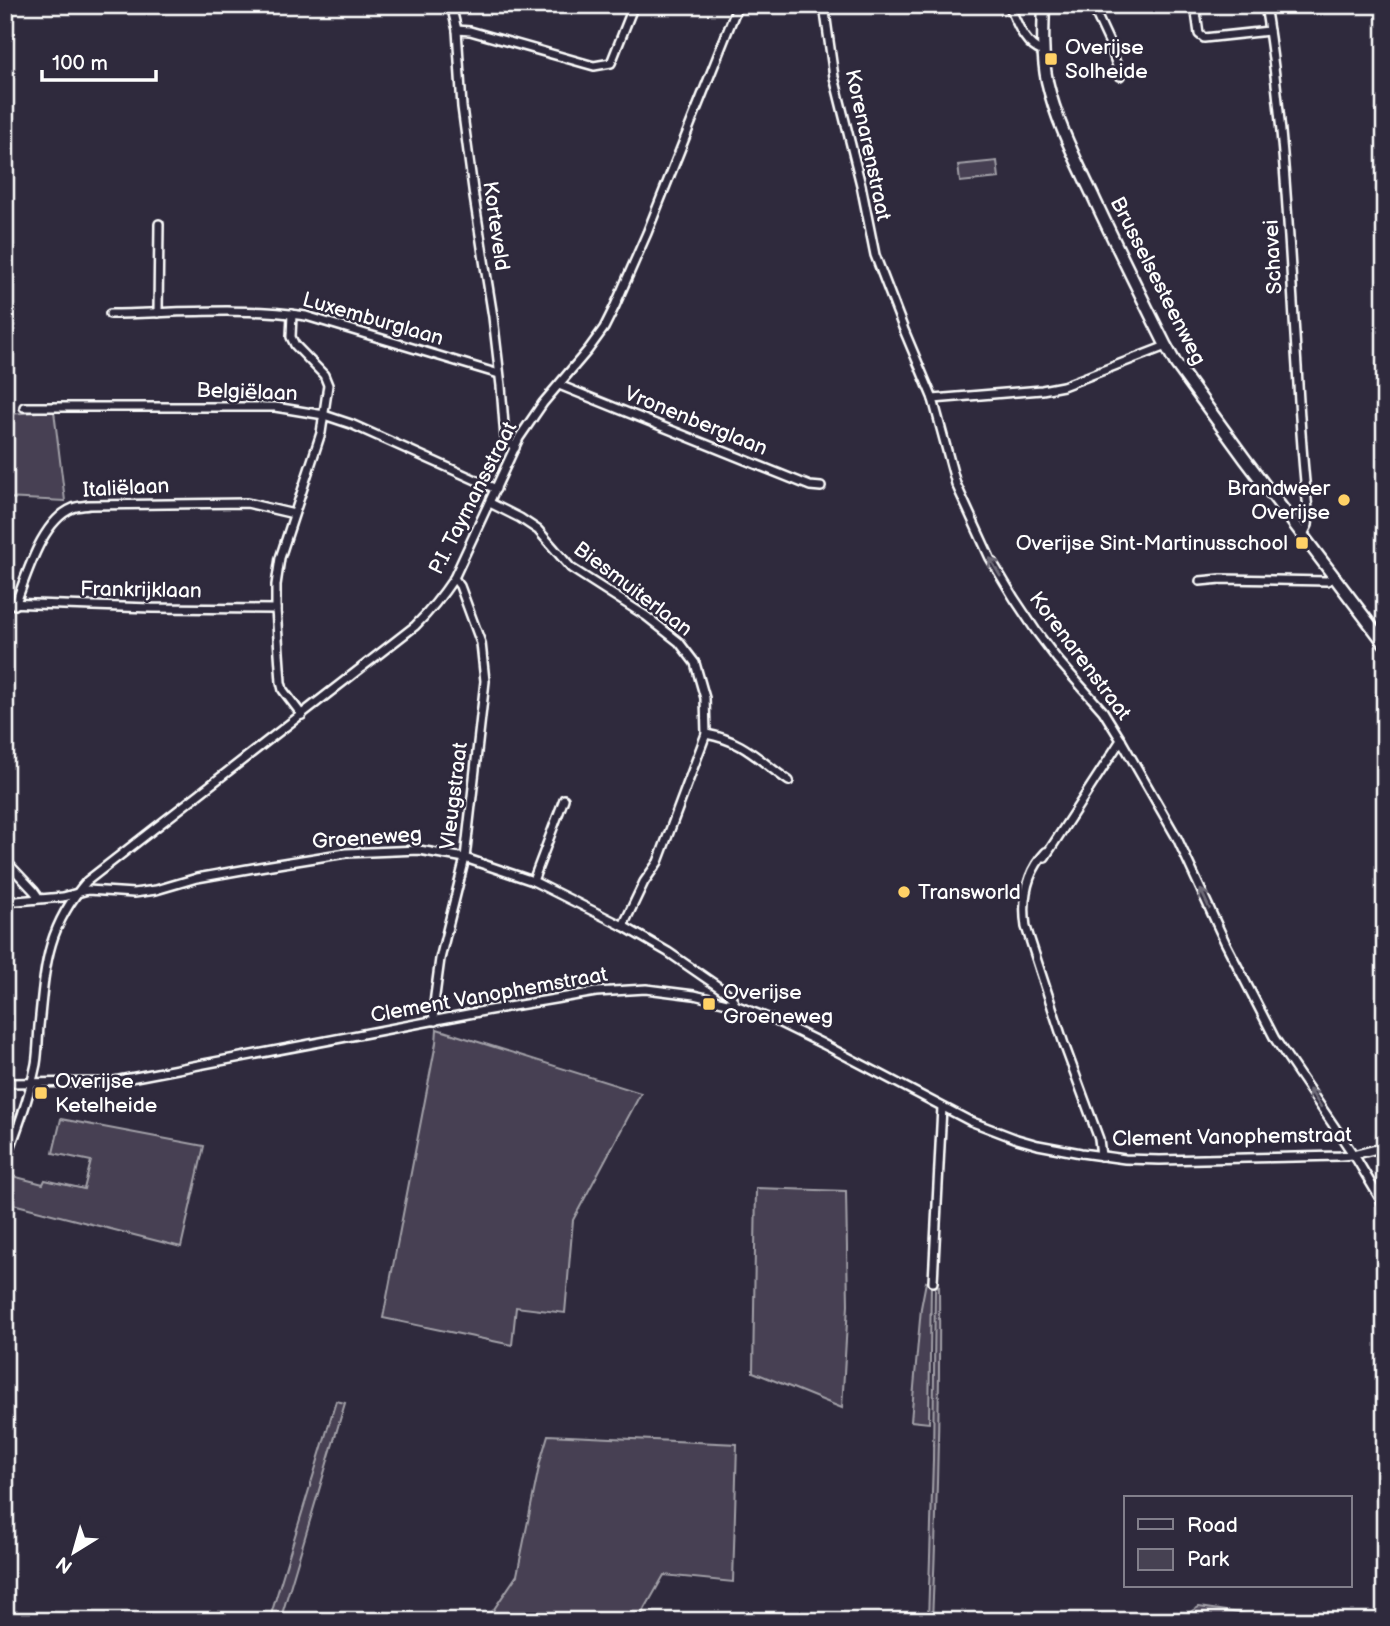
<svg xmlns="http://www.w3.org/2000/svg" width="1390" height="1626" font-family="'Balsamiq Sans',sans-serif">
<rect width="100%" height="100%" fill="#2f2a3d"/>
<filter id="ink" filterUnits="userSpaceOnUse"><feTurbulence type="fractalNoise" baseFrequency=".0143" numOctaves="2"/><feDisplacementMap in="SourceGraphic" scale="14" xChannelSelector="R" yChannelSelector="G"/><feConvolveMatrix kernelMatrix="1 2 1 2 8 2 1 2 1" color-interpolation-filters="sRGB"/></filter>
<g filter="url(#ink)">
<!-- green -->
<g fill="#464152" stroke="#a2a0a8" stroke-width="2">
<polygon points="997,161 999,178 960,182 958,165"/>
<polygon points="5,388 9,397 8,414 54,411 65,501 5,498"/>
<polygon points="437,1029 641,1093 573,1220 565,1313 516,1307 512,1345 383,1318 436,1043"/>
<polygon points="61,1119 204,1146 181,1247 5,1202 5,1174 43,1184 45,1180 84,1189 91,1161 53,1153"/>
<polygon points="756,1188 846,1191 848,1305 842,1408 753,1372"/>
<polygon points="926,1282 931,1284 929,1423 911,1421 921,1308"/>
<path d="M939 1286C940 1398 937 1510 932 1621H928L933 1460 935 1287Z"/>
<polygon points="336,1401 345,1403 280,1621 269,1621"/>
<polygon points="548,1435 737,1444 733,1582 664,1575 638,1621 486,1621 517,1575 540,1462"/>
<path d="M1199 1607 1272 1618 1276 1621H1185C1186 1613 1193 1610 1199 1607Z"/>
</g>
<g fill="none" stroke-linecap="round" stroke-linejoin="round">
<defs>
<g id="minor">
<polyline points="451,5 457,30 462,107 474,197 493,317 501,386 505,438 515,448"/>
<polyline points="824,5 834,77 861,185 875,255 904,330 933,399 956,484 990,558 1014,598 1036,631 1057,659 1103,711 1121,740 1177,838 1225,942 1275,1039 1357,1160 1385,1207"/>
<path d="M1009 5C1017 23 1024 45 1043 52"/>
<polyline points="1092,5 1110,44 1120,76"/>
<polyline points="1195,5 1199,34 1204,38 1269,31"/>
<path d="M1265 5C1285 125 1289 246 1297 367 1300 417 1302 467 1309 516L1308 525 1303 535"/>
<polyline points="457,30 470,31 594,66 611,63 634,5"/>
<polyline points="158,313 159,224"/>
<path d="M110 314C173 313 244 307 306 316L499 374"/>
<polyline points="292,314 291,337 295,345 324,375 328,385 321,433 280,558 276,585 276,609 281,682 283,690 302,715"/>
<polyline points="559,385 810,486 821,487"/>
<polyline points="933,399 1042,390 1063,386 1166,346"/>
<polyline points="24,407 275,407 324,415 351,424 496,489"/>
<polyline points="490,503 520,518 538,530 571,568 646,616 679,642 695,663 705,698 706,734 658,862 644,882 623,926"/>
<polyline points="1200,581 1221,579 1327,581 1335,577"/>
<polyline points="5,603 151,608 276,609"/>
<path d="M15 605C27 575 41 521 73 508 78 506 84 506 89 505L247 503 294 514"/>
<path d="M706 734C745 741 758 760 789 781"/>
<path d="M1046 852C1026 873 1022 899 1026 927L1064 1044 1099 1139 1101 1156"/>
<polyline points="1045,857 1121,740"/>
<polyline points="5,860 34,891 39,898"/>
<polyline points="533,881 564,799"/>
<polyline points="5,902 63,897 88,890 134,893 156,890 197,878 259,867 346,853 419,850 465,858 533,881 623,926 668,952 726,992 732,998 735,1005"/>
<polyline points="435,1021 433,1013 435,996 440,959 465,858 485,681 481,643 460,586 454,578"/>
<polyline points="5,1083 109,1082 484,1011 596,992 646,989 694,995 735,1005 776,1021 823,1044 970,1121 1017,1139 1038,1145 1081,1153 1125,1159 1160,1160 1340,1156 1353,1155 1385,1147"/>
<path d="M5 1162C17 1130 29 1098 36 1064 38 1052 38 1039 39 1026 45 967 46 928 87 881L415 626C430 611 442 596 454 578L519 438 543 403 588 350 604 328 614 308 647 233 738 5"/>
<polyline points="933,1282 942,1107"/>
</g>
<path id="major" d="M1044 5C1043 30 1042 56 1047 81 1056 121 1075 158 1093 196 1116 246 1141 296 1166 346L1176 364 1245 459 1385 644"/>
</defs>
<!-- minor casing -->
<use href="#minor" stroke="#fff" stroke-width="12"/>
<!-- major casing -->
<use href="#major" stroke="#fff" stroke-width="15"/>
<!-- minor -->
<use href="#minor" stroke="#2f2a3d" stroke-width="7"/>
<!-- major -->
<use href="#major" stroke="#2f2a3d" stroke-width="10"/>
</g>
<!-- one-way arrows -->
<defs><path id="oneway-shaft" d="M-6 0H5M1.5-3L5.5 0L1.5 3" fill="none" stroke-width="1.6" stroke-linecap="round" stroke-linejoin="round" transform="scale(1.75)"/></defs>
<g stroke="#6d6a77">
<use href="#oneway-shaft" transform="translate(995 567) rotate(-120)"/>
<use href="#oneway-shaft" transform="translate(1205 899) rotate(-115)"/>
<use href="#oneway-shaft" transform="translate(1315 1098) rotate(-124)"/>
</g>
</g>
<!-- markers -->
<g fill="#ffd166" stroke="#2f2a3d" stroke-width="2.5">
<rect x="1044" y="52" width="14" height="14" rx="3.5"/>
<circle cx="1344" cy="500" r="7"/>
<rect x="1295" y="536" width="14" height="14" rx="3.5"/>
<circle cx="904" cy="892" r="7"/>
<rect x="702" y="997" width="14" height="14" rx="3.5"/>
<rect x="34" y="1086" width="14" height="14" rx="3.5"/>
</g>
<g text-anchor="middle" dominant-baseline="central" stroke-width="5" stroke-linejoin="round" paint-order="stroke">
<!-- poi labels -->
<g font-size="21" fill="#fff" stroke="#2f2a3d" text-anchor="start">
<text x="1065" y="47">Overijse<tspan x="1065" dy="24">Solheide</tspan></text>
<text x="1330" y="488" text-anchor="end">Brandweer<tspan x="1330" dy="24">Overijse</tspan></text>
<text x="1288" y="543" text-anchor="end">Overijse Sint-Martinusschool</text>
<text x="918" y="892">Transworld</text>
<text x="723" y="992">Overijse<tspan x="723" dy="24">Groeneweg</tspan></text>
<text x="55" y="1081">Overijse<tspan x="55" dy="24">Ketelheide</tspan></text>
</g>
<!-- street labels -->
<g font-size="21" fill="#fff" stroke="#2f2a3d">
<text transform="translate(868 145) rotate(78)">Korenarenstraat</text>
<text transform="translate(496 226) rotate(82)">Korteveld</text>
<text transform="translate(1273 257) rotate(-93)">Schavei</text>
<text transform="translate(1158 281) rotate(63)">Brusselsesteenweg</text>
<text transform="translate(373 319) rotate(16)">Luxemburglaan</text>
<text transform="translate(247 392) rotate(2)">Belgiëlaan</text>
<text transform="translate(696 421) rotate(22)">Vronenberglaan</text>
<text transform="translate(126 488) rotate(-3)">Italiëlaan</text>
<text transform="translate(473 498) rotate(-63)">P.I. Taymansstraat</text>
<text transform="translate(633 589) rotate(37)">Biesmuiterlaan</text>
<text transform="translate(141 590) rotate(1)">Frankrijklaan</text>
<text transform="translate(1080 656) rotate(53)">Korenarenstraat</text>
<text transform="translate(454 796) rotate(-83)">Vleugstraat</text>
<text transform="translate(367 838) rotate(-4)">Groeneweg</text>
<text transform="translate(489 995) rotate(-10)">Clement Vanophemstraat</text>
<text transform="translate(1232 1137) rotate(-1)">Clement Vanophemstraat</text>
</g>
</g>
<!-- margin -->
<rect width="1390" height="1626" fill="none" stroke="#2f2a3d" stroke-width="28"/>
<rect x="14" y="14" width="1362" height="1598" fill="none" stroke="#fff" stroke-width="2.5" filter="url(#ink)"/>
<!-- legend -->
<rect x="1124" y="1496" width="228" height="91" fill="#2f2a3d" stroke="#827f8b" stroke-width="2"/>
<rect x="1138" y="1519" width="35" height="10" fill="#2f2a3d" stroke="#827f8b" stroke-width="2"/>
<text x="1187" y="1532" font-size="21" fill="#ffffff">Road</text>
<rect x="1138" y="1549" width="35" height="21" fill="#464152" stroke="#827f8b" stroke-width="2"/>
<text x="1187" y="1566" font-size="21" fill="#ffffff">Park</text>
<!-- north arrow -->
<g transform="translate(74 1552) rotate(217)" stroke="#2f2a3d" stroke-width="5" paint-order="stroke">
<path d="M0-5L12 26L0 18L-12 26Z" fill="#ffffff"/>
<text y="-10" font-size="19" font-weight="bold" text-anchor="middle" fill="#ffffff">N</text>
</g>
<!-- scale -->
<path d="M42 70v10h114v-10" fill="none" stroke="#ffffff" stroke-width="3.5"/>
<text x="52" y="70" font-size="21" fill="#ffffff" stroke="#2f2a3d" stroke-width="5" paint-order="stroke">100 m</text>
</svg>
